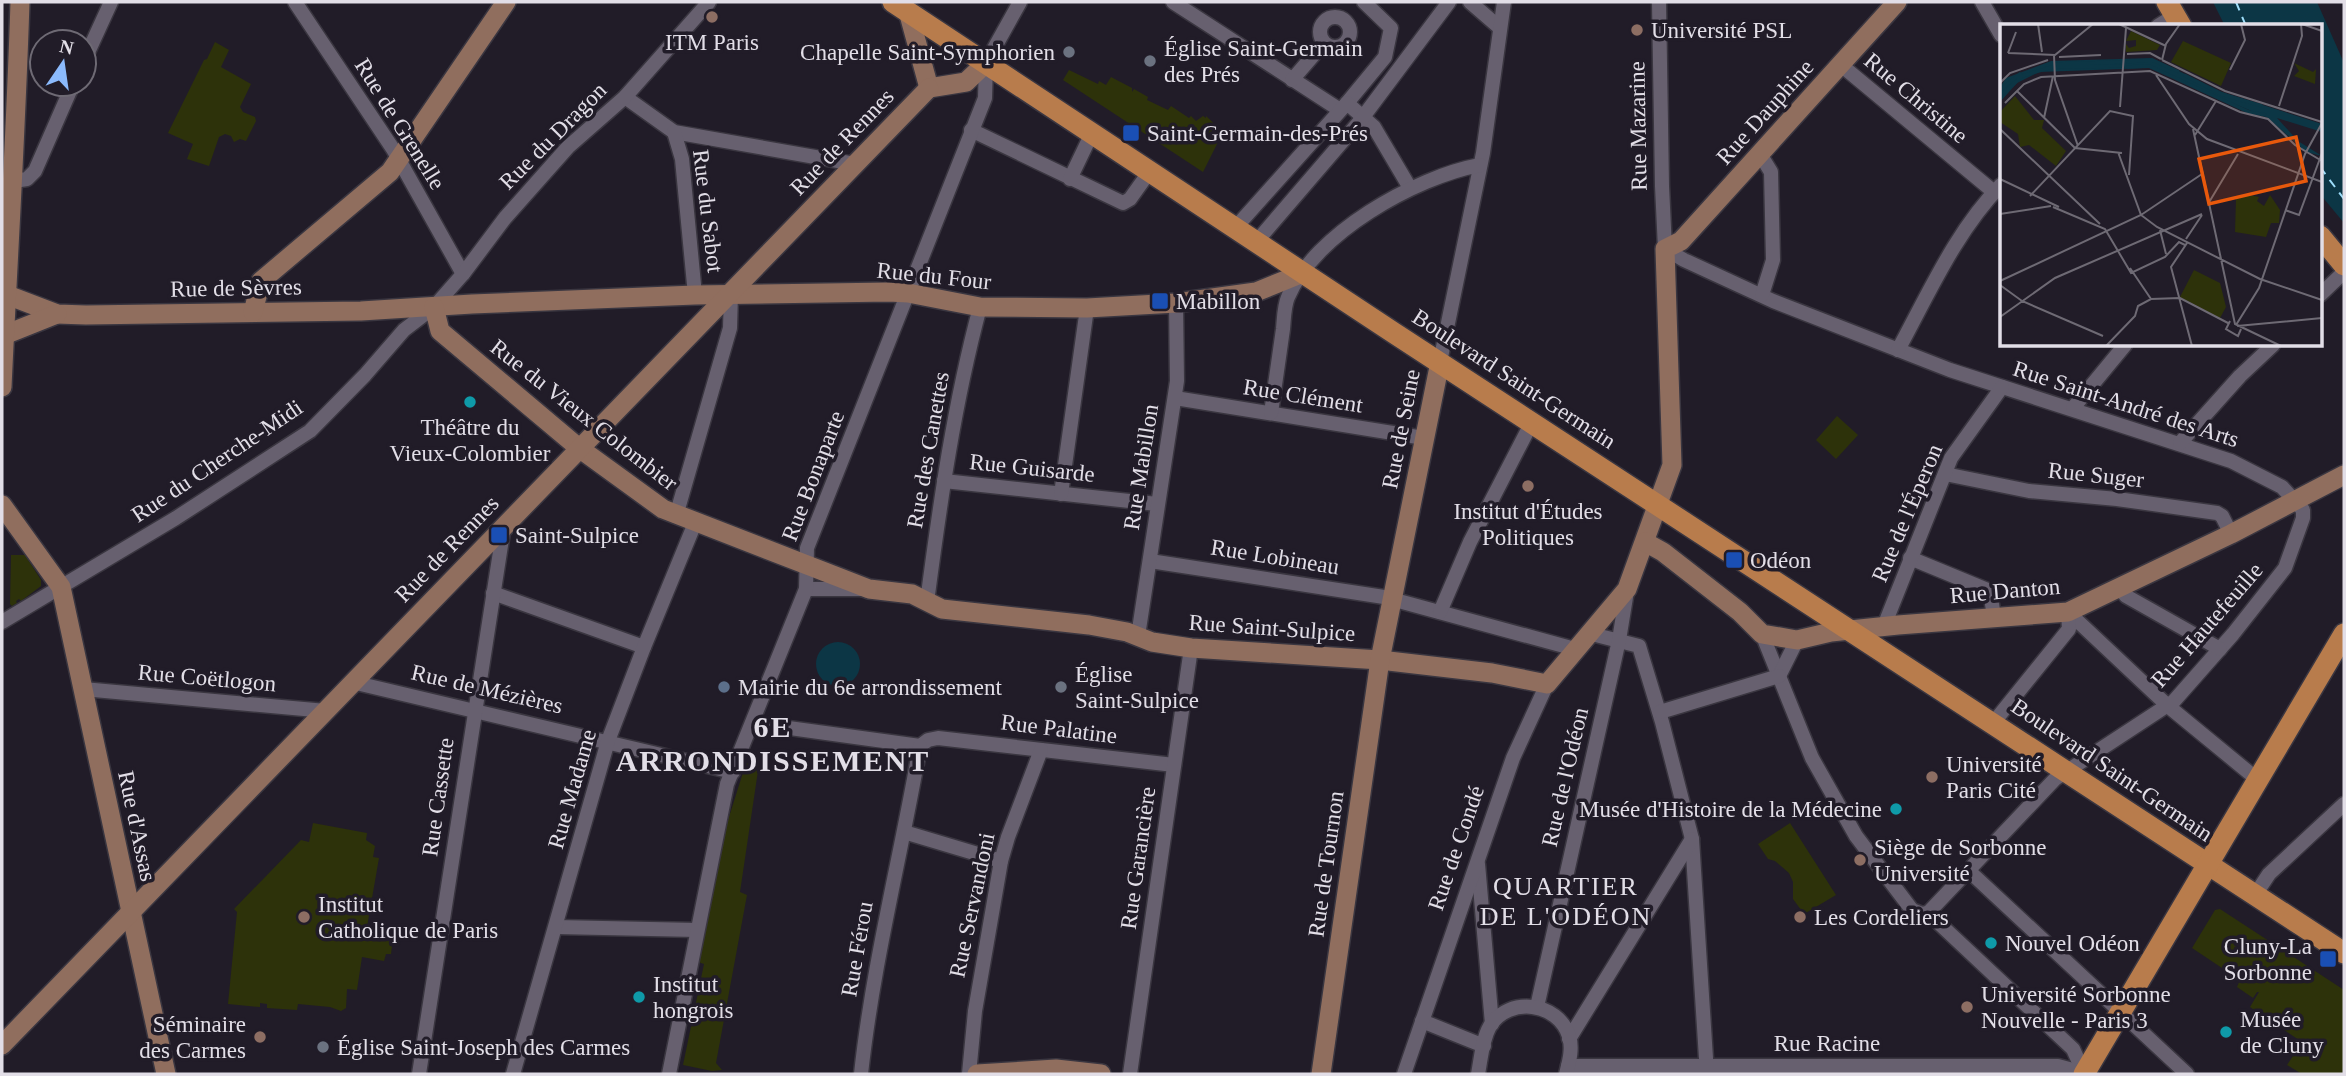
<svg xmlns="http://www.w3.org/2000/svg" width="2346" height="1076" font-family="'Times New Roman',serif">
<rect width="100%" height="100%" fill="#211c28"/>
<!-- green -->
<g fill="#2d320a">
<polygon points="215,42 229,50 221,67 251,84 240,107 243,112 255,117 256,121 246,141 240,139 234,142 231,136 225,134 219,137 209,166 187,159 193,144 168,133 204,60 207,59"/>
<polygon points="1069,70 1098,84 1099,81 1106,85 1111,77 1132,88 1132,92 1134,89 1148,97 1147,100 1168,110 1171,106 1189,118 1191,116 1196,121 1203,116 1206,118 1206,116 1223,132 1203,172 1063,80"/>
<polygon points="1837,416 1858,435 1836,459 1816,440"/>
<polygon points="11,555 25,555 41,580 41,586 21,601 19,599 16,601 17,603 12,606 10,604"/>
<polygon points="746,763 759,764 740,892 747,895 716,1063 722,1070 712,1071 683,1065 704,964 698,962 723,836"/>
<polygon points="313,823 367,833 366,840 375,846 373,857 379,858 367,927 389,931 389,934 393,937 391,954 386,954 384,961 362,957 357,990 347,989 346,1008 341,1011 330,1007 298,1004 297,1010 267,1008 267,1004 260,1003 260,1007 228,1004 237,912 234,909 301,840 309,842"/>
<polygon points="1790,823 1836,895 1804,914 1793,899 1793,882 1789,873 1775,861 1768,859 1758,844"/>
<polygon points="2220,909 2344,990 2344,1074 2302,1074 2287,1065 2302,1042 2250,1007 2259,992 2257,992 2253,998 2237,987 2240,980 2192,948 2215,910"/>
</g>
<!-- water -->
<g fill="#0c3645">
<polygon points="2213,2 2317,2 2344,63 2344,223 2320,194 2320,26 2225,26"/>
<circle cx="838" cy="664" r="22"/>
</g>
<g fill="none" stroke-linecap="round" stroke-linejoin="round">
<!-- ferry -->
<g stroke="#9dddf9" stroke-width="2" stroke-dasharray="9 7" stroke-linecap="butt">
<polyline points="2236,2 2246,26"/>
<polyline points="2320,167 2344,199"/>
</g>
<defs>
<g id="street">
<polyline points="295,2 393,149 463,274"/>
<polyline points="1173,2 1340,110"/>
<polyline points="1470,2 1500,28"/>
<polyline points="1659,2 1662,186 1665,249 1684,260 1773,301 1950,370 2231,461 2282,487 2303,510 2303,518 2285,568 2233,634 2174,701 2055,779 1928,913"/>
<polyline points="1982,2 2001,35"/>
<circle cx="1335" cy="32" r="15"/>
<polyline points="2158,26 2174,16"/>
<polyline points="84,61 111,2"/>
<polyline points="1841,65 1994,192"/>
<polyline points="1292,80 1324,43"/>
<polyline points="625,97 674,132 855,164"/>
<polyline points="1347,103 1385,57 1391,28 1364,2"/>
<polyline points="971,130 1123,203 1130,199 1150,171"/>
<polyline points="674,132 682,159 695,295"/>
<polyline points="1760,154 1771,172 1773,260 1762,295"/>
<polyline points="1070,179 1092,133"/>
<polyline points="14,181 27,179 35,171 73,84"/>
<polyline points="1236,227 1347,103 1374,127 1410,188"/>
<polyline points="1257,241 1360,121 1449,2"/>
<polyline points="2320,295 2344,272"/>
<path d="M1898 350C1929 293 1956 231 2001 185"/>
<polyline points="1440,362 1483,153 1504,2"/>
<polyline points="1175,398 1424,438"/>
<polyline points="2073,408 2125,345"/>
<path d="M1271 413C1275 385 1279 357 1283 329 1284 319 1284 306 1288 297 1314 234 1415 177 1480 165"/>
<polyline points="2180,443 2240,376 2273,345"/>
<polyline points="1945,474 2029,491 2117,499 2217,513 2222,516 2231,534"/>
<polyline points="944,481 1157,504"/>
<polyline points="1061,494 1087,308"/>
<polyline points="676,516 730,328 731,294"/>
<polyline points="1910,558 1990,591 1994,617"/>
<polyline points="1150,561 1384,597 1575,649"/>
<polyline points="806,589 861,589"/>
<polyline points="2120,589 2126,596 2220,649"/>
<polyline points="493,593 644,647"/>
<path d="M927 602C940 503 954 404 980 307"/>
<polyline points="1440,612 1470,542 1532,422"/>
<polyline points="2068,612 2168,706 2258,780"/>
<polyline points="2,622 176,518 310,431 365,375 404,330 434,307 463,274 505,218 568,147 625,97 709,2"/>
<polyline points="1884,626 1951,458 2002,387"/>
<polyline points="1588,633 1639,646 1662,722 1692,839 1707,1074"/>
<polyline points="1762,634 1812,758 1856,836 1912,910 1922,914 1928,913 2073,1049 2084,1073"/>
<polyline points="1138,636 1177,381 1176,303"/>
<polyline points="1779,676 1797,640"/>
<polyline points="352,682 733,772"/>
<polyline points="83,689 326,711"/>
<polyline points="1660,712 1779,676"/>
<polyline points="1994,722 2069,629 2068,612"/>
<polyline points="753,723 920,746 928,740 938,738 1174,765"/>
<polyline points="904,832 1001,861"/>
<polyline points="1478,864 1492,1024"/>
<polyline points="1969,871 2187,1074"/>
<polyline points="2255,895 2269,874 2344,804"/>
<polyline points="556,927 697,930"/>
<polyline points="1537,1007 1619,640 1627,591"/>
<polyline points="1422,1021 1484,1046"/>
<polyline points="1569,1039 1692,839"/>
<polyline points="1568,1066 2058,1066 2084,1073"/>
<polyline points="419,1074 504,526"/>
<polyline points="513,1074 608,741 644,647 695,523"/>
<polyline points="669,1074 727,784 806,589 807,548 985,98 986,63 1020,2"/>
<path d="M861 1074C873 963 901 856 920 746"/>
<polyline points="969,1074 975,1011 1001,861 1008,837 1041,750"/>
<polyline points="1130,1074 1191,648"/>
<polyline points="1404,1074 1513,758 1547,684"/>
<path d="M1478 1074C1481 1059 1482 1040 1490 1026 1509 996 1558 1002 1569 1036 1573 1049 1569 1062 1566 1074"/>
</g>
<g id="secondary">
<polyline points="908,11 929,88"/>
<polyline points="929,88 966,82 986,63"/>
<polyline points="2,293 57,314 86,315 361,311 472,304 695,295 889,292 908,293 980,307 1087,308 1176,303 1256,292 1303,273"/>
<polyline points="434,307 440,331 579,448 663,509 869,589 912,594 942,609 1089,625 1127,632 1152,642 1191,648 1380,660 1492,673 1547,684 1627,589 1672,465 1665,249 1681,241 1897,2"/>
<polyline points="253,312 261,281 390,172 506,2"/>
<polyline points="2,336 57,314"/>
<path d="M2 387C8 259 16 130 20 2"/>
<polyline points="2,505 61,587 166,1074"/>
<polyline points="1645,542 1663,552 1740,612 1762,634 1797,640 1831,632 1898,625 2068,612 2231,534 2344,475"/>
<polyline points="2,1045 929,88"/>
<polyline points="977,1074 1056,1069 1101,1074"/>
<polyline points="1321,1074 1380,660 1440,362"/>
</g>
<g id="primary">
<polyline points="893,2 1394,333 2344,953"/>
<polyline points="2167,2 2181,26"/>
<polyline points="2320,236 2344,265"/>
<polyline points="2084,1074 2344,634"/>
</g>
</defs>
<!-- street casing -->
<use href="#street" stroke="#3a3640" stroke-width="17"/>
<!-- secondary casing -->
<use href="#secondary" stroke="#3a3640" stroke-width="22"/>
<!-- primary casing -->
<use href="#primary" stroke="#3a3640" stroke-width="24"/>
<!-- street -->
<use href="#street" stroke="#67606f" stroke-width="14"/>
<!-- secondary -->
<use href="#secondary" stroke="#906e5e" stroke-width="19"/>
<!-- primary -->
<use href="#primary" stroke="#b87c4c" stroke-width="21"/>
</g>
<!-- markers -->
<g fill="#8d6e63" stroke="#211c28" stroke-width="2.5">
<circle cx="712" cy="17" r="7"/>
<circle cx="1637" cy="30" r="7"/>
<circle cx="1528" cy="486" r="7"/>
<circle cx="1932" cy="777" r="7"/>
<circle cx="1860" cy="860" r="7"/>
<circle cx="304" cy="917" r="7"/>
<circle cx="1800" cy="917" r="7"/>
<circle cx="1967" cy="1007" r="7"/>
<circle cx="260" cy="1037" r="7"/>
</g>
<g fill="#6b7280" stroke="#211c28" stroke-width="2.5">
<circle cx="1069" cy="52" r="7"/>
<circle cx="1150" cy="61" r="7"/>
<circle cx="1061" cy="687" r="7"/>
<circle cx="323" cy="1047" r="7"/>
</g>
<g fill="#1a4fb4" stroke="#211c28" stroke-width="2.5">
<rect x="1122" y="124" width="18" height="18" rx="3.5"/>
<rect x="1151" y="292" width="18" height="18" rx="3.5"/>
<rect x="490" y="526" width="18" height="18" rx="3.5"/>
<rect x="1725" y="551" width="18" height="18" rx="3.5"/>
<rect x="2319" y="950" width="18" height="18" rx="3.5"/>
</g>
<g fill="#0f9aa8" stroke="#211c28" stroke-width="2.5">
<circle cx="470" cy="402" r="7"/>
<circle cx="1896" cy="809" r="7"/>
<circle cx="1991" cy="943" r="7"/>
<circle cx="639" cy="997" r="7"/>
<circle cx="2226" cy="1032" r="7"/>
</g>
<circle fill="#5c6f8a" stroke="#211c28" stroke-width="2.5" cx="724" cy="687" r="7"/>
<g text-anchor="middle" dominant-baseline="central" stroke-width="7" stroke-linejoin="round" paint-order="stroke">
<!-- poi labels -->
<g font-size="23" fill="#e2dee7" stroke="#211c28" text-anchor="start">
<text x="1651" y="30">Université PSL</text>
<text x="712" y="42" text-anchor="middle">ITM Paris</text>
<text x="1164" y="48">Église Saint-Germain<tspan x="1164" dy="26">des Prés</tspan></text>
<text x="1055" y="52" text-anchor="end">Chapelle Saint-Symphorien</text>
<text x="1147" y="133">Saint-Germain-des-Prés</text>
<text x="1176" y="301">Mabillon</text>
<text x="470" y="427" text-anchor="middle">Théâtre du<tspan x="470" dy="26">Vieux-Colombier</tspan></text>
<text x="1528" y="511" text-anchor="middle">Institut d'Études<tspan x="1528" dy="26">Politiques</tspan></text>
<text x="515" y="535">Saint-Sulpice</text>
<text x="1750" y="560">Odéon</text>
<text x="1075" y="674">Église<tspan x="1075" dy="26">Saint-Sulpice</tspan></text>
<text x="738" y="687">Mairie du 6e arrondissement</text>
<text x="1946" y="764">Université<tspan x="1946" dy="26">Paris Cité</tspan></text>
<text x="1882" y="809" text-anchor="end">Musée d'Histoire de la Médecine</text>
<text x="1874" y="847">Siège de Sorbonne<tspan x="1874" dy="26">Université</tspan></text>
<text x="318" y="904">Institut<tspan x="318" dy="26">Catholique de Paris</tspan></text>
<text x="1814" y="917">Les Cordeliers</text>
<text x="2005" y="943">Nouvel Odéon</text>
<text x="2312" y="946" text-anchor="end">Cluny-La<tspan x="2312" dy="26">Sorbonne</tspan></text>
<text x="653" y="984">Institut<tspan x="653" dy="26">hongrois</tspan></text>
<text x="1981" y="994">Université Sorbonne<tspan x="1981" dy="26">Nouvelle - Paris 3</tspan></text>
<text x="2240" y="1019">Musée<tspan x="2240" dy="26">de Cluny</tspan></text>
<text x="246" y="1024" text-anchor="end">Séminaire<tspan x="246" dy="26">des Carmes</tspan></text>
<text x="337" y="1047">Église Saint-Joseph des Carmes</text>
</g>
<!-- street labels -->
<g font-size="23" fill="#e2dee7" stroke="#211c28">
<text transform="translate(1916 98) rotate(40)">Rue Christine</text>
<text transform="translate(1765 112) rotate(-48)">Rue Dauphine</text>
<text transform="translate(400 124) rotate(58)">Rue de Grenelle</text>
<text transform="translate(1638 126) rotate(-91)">Rue Mazarine</text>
<text transform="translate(553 136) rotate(-45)">Rue du Dragon</text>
<text transform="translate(842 142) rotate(-46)">Rue de Rennes</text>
<text transform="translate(708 211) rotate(83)">Rue du Sabot</text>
<text transform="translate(934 276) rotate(6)">Rue du Four</text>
<text transform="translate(236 288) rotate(-1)">Rue de Sèvres</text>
<text transform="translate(1514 379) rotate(33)">Boulevard Saint-Germain</text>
<text transform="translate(1303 396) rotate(9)">Rue Clément</text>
<text transform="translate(2126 404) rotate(18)">Rue Saint-André des Arts</text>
<text transform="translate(584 415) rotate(38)">Rue du Vieux Colombier</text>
<text transform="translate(1401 429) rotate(-79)">Rue de Seine</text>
<text transform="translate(928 450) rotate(-80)">Rue des Canettes</text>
<text transform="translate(217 461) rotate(-34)">Rue du Cherche-Midi</text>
<text transform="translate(1141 467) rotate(-81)">Rue Mabillon</text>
<text transform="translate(1032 468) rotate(6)">Rue Guisarde</text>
<text transform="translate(2096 475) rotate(6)">Rue Suger</text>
<text transform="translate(813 476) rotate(-69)">Rue Bonaparte</text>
<text transform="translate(1907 513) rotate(-67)">Rue de l'Éperon</text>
<text transform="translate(447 549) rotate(-46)">Rue de Rennes</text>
<text transform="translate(1275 557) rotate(9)">Rue Lobineau</text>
<text transform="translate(2005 591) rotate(-5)">Rue Danton</text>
<text transform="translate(2207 625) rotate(-49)">Rue Hautefeuille</text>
<text transform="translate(1272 628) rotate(4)">Rue Saint-Sulpice</text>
<text transform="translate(207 678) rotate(5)">Rue Coëtlogon</text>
<text transform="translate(487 689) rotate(13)">Rue de Mézières</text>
<text transform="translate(1059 729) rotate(7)">Rue Palatine</text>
<text transform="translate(2112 770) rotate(34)">Boulevard Saint-Germain</text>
<text transform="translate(1565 777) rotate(-77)">Rue de l'Odéon</text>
<text transform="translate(572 789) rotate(-74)">Rue Madame</text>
<text transform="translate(438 797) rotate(-82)">Rue Cassette</text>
<text transform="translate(137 826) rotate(78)">Rue d'Assas</text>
<text transform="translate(1456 848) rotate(-71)">Rue de Condé</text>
<text transform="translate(1138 858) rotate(-82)">Rue Garancière</text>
<text transform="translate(1326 864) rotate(-82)">Rue de Tournon</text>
<text transform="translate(972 905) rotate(-78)">Rue Servandoni</text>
<text transform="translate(857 949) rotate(-80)">Rue Férou</text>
<text x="1827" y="1043">Rue Racine</text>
</g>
<!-- quarter labels -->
<g font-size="26" letter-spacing="2" fill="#e2dee7" stroke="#211c28">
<text x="1566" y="886">QUARTIER<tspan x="1566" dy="30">DE L'ODÉON</tspan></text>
</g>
<!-- district labels -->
<g font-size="30" font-weight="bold" letter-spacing="2" fill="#e2dee7" stroke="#211c28">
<text x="773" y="726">6E<tspan x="773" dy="34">ARRONDISSEMENT</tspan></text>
</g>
</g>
<!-- overview -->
<g transform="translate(2000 24)">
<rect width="322" height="322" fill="#211c28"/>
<path d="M131 7 160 21 157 26 126 28V20L129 24 136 22V16L126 17ZM183 17 231 39 221 62 171 38ZM294 39 313 48 316 45 315 60 294 52 299 47ZM15 72 34 96H44L42 104 66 127 56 142 29 121 20 123 18 110 0 98V88ZM250 171 259 173 257 177 264 182 270 171 280 186 279 199H271L266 213 235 208 236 175ZM194 246 220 259 226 283 220 294 180 273Z" fill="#2d320a"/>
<path d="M152 34 222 68 322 100V108L277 94 298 117 322 132 306 128 268 94 149 44 39 48 17 59 0 78V63L6 54 51 37Z" fill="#0c3645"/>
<path fill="none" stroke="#0c3645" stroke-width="3.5" d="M126 38 152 36 179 48M56 40 121 38M57 43 122 42M127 43 149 42 249 88 266 91M184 51 221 70 262 82M0 66 21 49M0 73 22 52 52 43"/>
<path fill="none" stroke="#6e6a74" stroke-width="2" d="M38 0 42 28M119 0 166 22M302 0 322 7M8 29 55 31 93 0M8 29 16 8M127 30 150 29 161 35M54 31 55 56 78 122M59 33 101 31M162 36 225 67 322 98M162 36 166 20 180 0M230 46 245 16 241 0M156 51 189 100 207 115 322 158M0 59 10 49 48 36M17 67 75 124 122 129M5 79 24 60 41 53 150 47 240 88 268 95 295 121 322 137M279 82 302 12 301 0M120 83 126 4M44 94 53 52M0 105 100 200M193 105 235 300 281 322M195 111 216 77M118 128 141 191 157 203 260 255 322 276M0 155 59 183M30 172 110 87 133 92 129 151M208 180 238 130M53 183 105 205 131 249 165 233 179 218 185 221M285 186 299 191 322 129M0 190 51 182M160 206 166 230M186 215 202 191M187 219 171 243 192 322M130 244 151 275M0 257 141 191 202 150M0 261 22 277 103 312M0 293 55 254 202 190M230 297 226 305 238 312 241 305M236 301 259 264 305 130 322 99M237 302 322 294M106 322 135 292 138 282 151 275 180 274 228 299"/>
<path fill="#e8590c" fill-opacity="0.15" stroke="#e8590c" stroke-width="3.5" d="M296 113 306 157 209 180 199 135Z"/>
<rect width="322" height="322" fill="none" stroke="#e2dee7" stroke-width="3.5"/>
</g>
<!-- border -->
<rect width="2346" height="1076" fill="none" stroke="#e2dee7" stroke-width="7"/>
<!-- north arrow -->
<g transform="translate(63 63) rotate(13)"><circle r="33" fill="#211c28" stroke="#6e6a74" stroke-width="2"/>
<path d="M0-5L12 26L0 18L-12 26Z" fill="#8bbafc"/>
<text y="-10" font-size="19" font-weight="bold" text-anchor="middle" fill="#e2dee7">N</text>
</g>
</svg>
